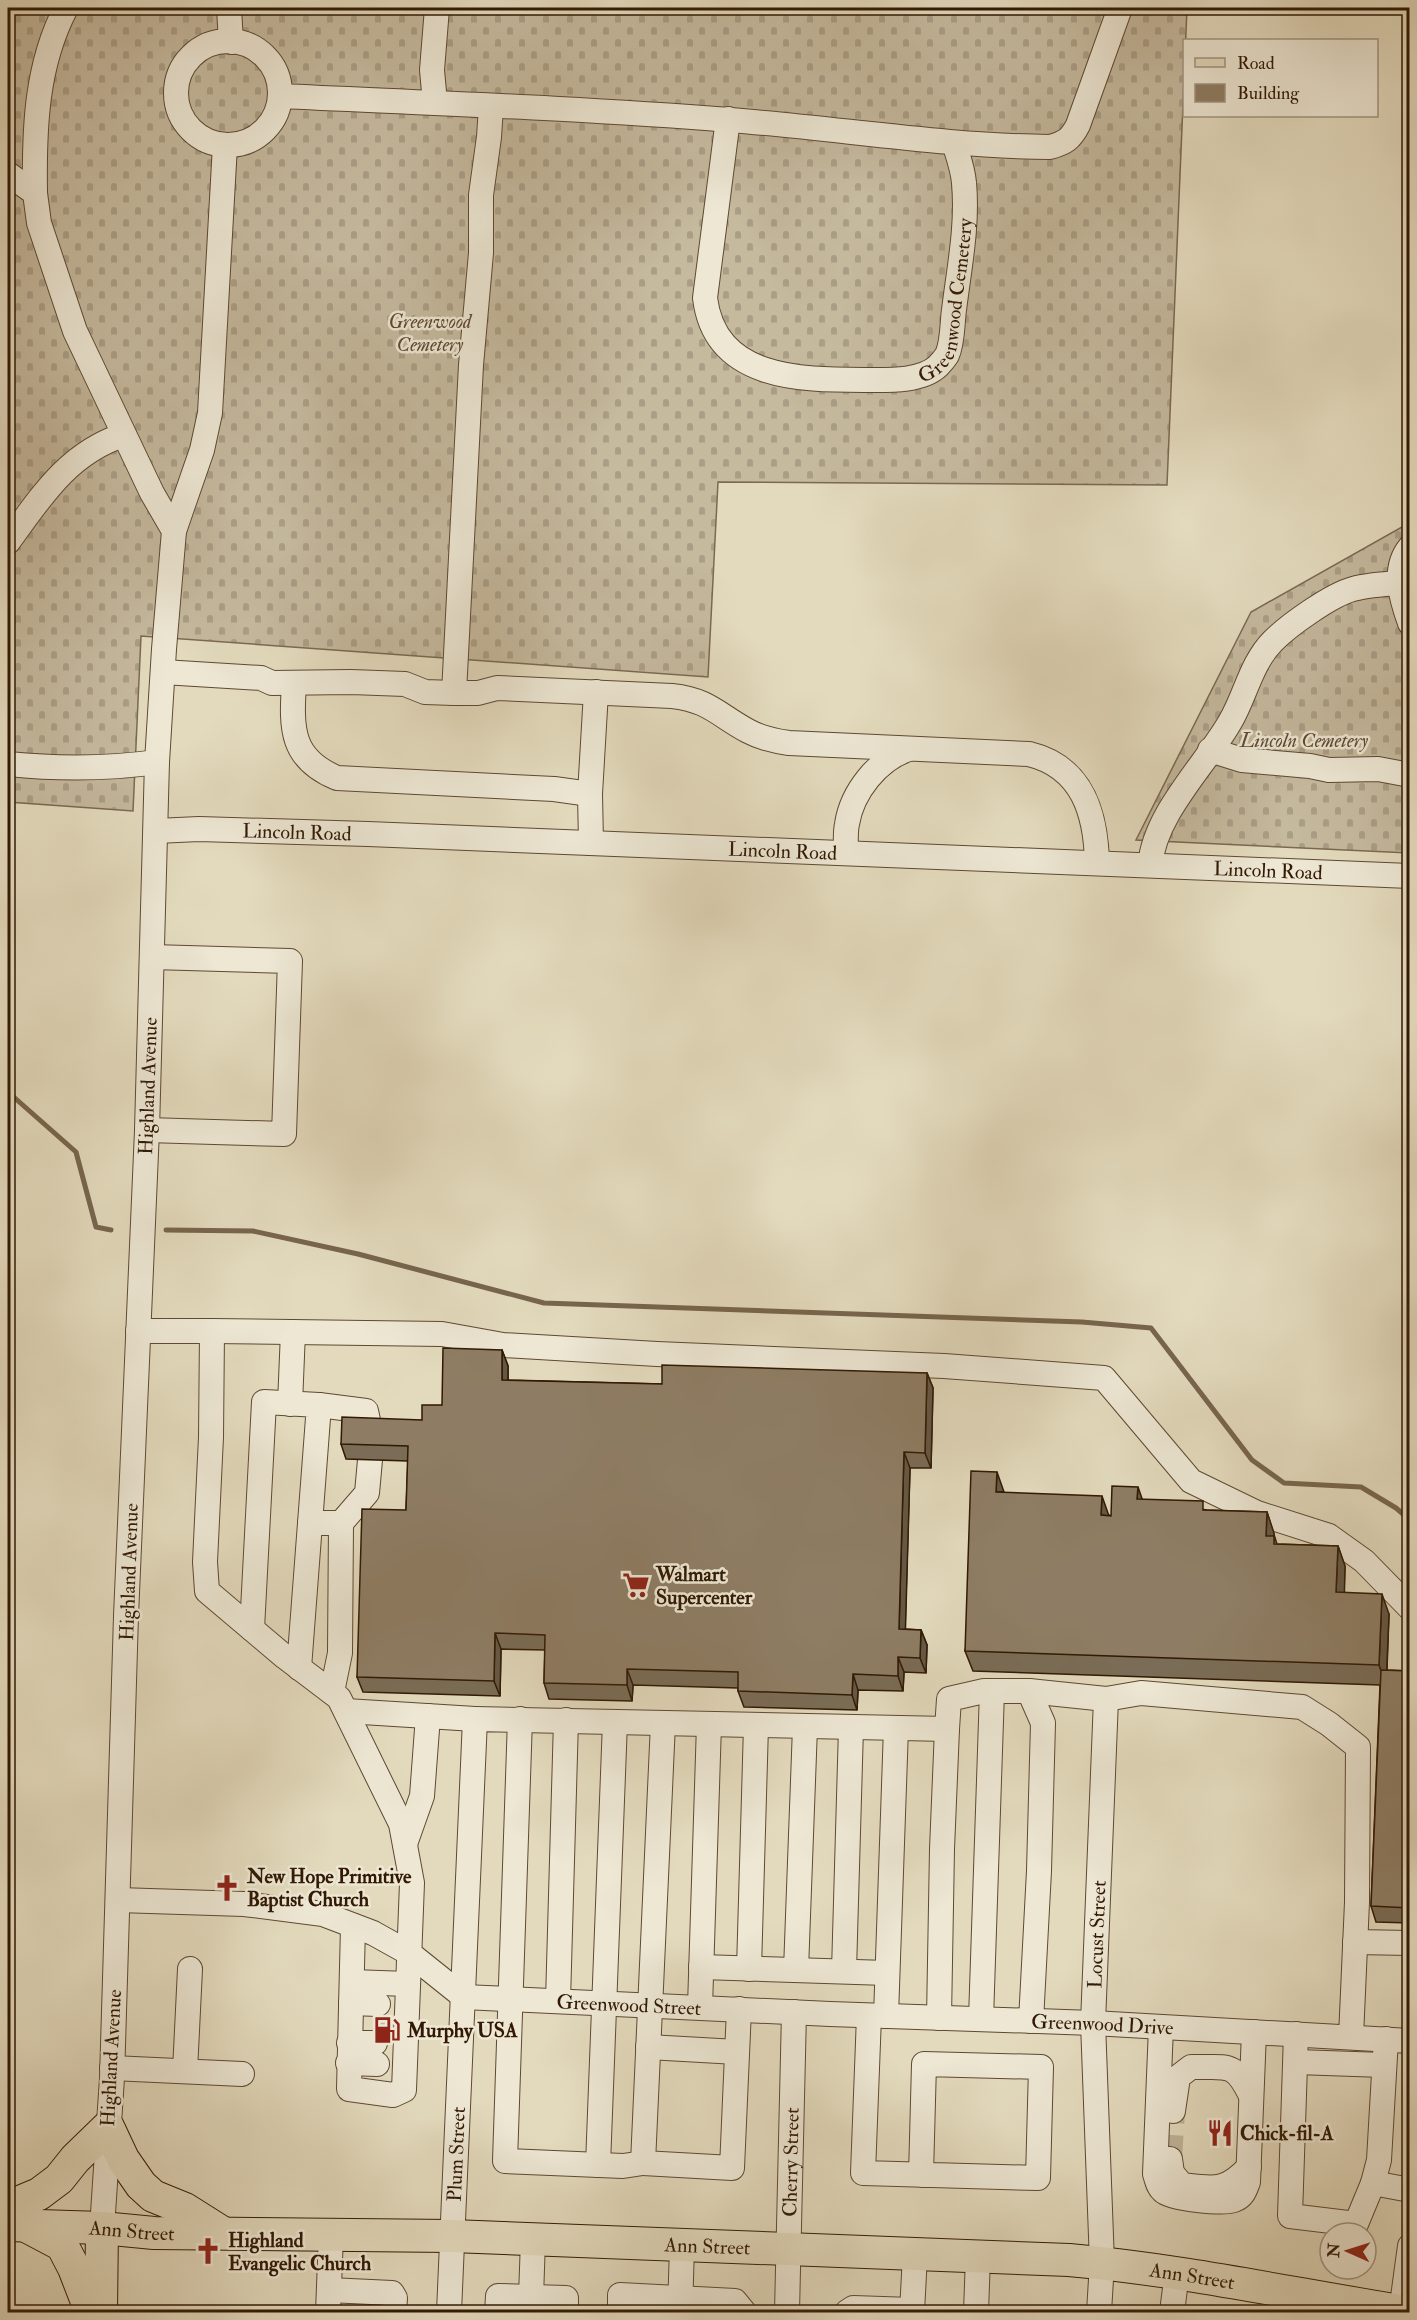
<svg xmlns="http://www.w3.org/2000/svg" width="1417" height="2320" font-family="'IM FELL Double Pica',serif">
<defs>
<pattern id="cemetery-stones" width="16" height="16" patternUnits="userSpaceOnUse" patternTransform="scale(1.5)"><rect width="16" height="16" fill="#c5b99e"/><path d="M2 7V4a2 2 0 0 1 4 0v3zM10 15v-3a2 2 0 0 1 4 0v3z" fill="#aa9e86"/></pattern>
</defs>
<rect width="100%" height="100%" fill="#e3dabd"/>
<filter id="stains"><feTurbulence type="fractalNoise" baseFrequency=".00333" numOctaves="4"/><feColorMatrix values="0 0 0 0 .2 0 0 0 0 .09 0 0 0 0 .02 0 0 0 .5 -.17"/></filter>
<radialGradient id="worn" r=".72"><stop offset=".6" stop-color="#630" stop-opacity="0"/><stop offset="1" stop-color="#630" stop-opacity=".3"/></radialGradient>
<!-- cemetery -->
<g fill="url(#cemetery-stones)" stroke="#7b6951" stroke-width="1.5">
<polygon points="8,8 1187,8 1167,485 718,482 708,677 141,636 133,811 8,802"/>
<polygon points="1409,523 1409,853 1136,840 1251,612"/>
</g>
<g fill="none" stroke-linecap="round" stroke-linejoin="round">
<!-- stream -->
<g stroke="#77654d" stroke-width="5">
<polyline points="8,1092 76,1152 96,1227 111,1230"/>
<polyline points="166,1230 253,1231 358,1254 544,1303 1082,1322 1151,1328 1252,1460 1284,1483 1361,1487 1396,1508 1410,1520"/>
</g>
<!-- minor-tunnel -->
<g stroke="#bfb398" stroke-width="24" stroke-dasharray="24 12" stroke-linecap="butt">
<polyline points="375,2029 395,2030"/>
<polyline points="1170,2159 1173,2111"/>
</g>
<defs>
<g id="minor">
<polyline points="229,8 231,42"/>
<circle cx="228" cy="93" r="52"/>
<path d="M280 96C430 103 580 108 729 120 837 128 943 146 1050 147 1065 143 1071 139 1078 125L1120 8"/>
<polyline points="435,103 432,70 437,8"/>
<path id="s1" d="M728 119 705 298C715 379 799 380 864 380 886 380 921 382 938 366 941 363 945 358 947 355 953 342 952 324 954 310 959 269 968 225 964 183 963 169 958 156 954 143"/>
<polyline points="8,174 35,193 39,223 75,331 152,493 174,531 164,649 157,762 147,1130 126,1616 112,2078 102,2228"/>
<path d="M35 193C34 129 36 65 66 8"/>
<polyline points="174,531 202,450 210,413 225,145"/>
<path d="M8 542C41 497 67 454 123 435"/>
<path d="M1410 547C1392 569 1401 598 1410 623"/>
<path d="M163 672 261 678 272 683 351 682 405 684 425 692 454 693H478L497 688 672 696C709 700 718 715 748 731 761 738 774 741 789 743L1029 754C1083 767 1096 814 1097 863"/>
<path d="M294 684C291 729 291 759 337 778L554 789 590 794"/>
<polyline points="454,693 471,365 481,253 481,195 489,137 491,107"/>
<polyline points="1210,750 1242,760 1310,766 1329,770 1378,769 1410,775"/>
<path d="M8 764C58 769 107 769 157 762"/>
<path id="s2" d="M156 831 199 829 368 834 1410 876"/>
<polyline points="591,843 590,794 596,692"/>
<path d="M846 853C846 843 845 833 847 824 852 792 878 759 909 749"/>
<path d="M1150 865C1155 813 1204 767 1230 722 1245 697 1251 663 1273 641 1289 625 1331 595 1353 589 1368 585 1383 584 1399 583"/>
<polyline points="147,1130 284,1134 290,961 152,957"/>
<polyline points="138,1331 212,1331 211,1437 205,1562 207,1591 285,1657 339,1698 401,1824 412,1883 404,2090 393,2095 349,2089 353,1926"/>
<polyline points="212,1331 442,1334 503,1345 657,1354 944,1366 1104,1378 1191,1481 1257,1513 1329,1536 1364,1561 1410,1608"/>
<polyline points="290,1404 293,1332"/>
<polyline points="319,1405 366,1411 371,1434"/>
<polyline points="310,1523 341,1523 340,1653 332,1692"/>
<polyline points="341,1523 367,1493 370,1460"/>
<polyline points="252,1629 264,1402 319,1405 299,1668"/>
<polyline points="1029,1691 1106,1699 1141,1693 1302,1707 1329,1724 1358,1747 1357,1902 1351,2037"/>
<polyline points="346,1711 475,1719"/>
<polyline points="520,1719 505,2161 623,2166 643,2163"/>
<polyline points="663,1723 643,2163 732,2168 739,2009"/>
<polyline points="405,1844 422,1796 428,1716"/>
<polyline points="118,1900 244,1904 323,1914 373,1933 409,1953 464,1997"/>
<polyline points="1355,1942 1410,1943"/>
<polyline points="701,1967 887,1973"/>
<polyline points="749,1969 756,1726"/>
<polyline points="796,1970 805,1727"/>
<polyline points="844,1971 851,1728"/>
<polyline points="352,1982 408,1984"/>
<path id="s3" d="M464 1997 830 2014 1093 2023 1410 2041"/>
<polyline points="558,2001 566,1720"/>
<polyline points="351,2003 378,2004"/>
<polyline points="700,2007 709,1724"/>
<polyline points="869,2016 863,2173 1038,2178 1041,2067 924,2064 921,2175"/>
<polyline points="886,2016 896,1728"/>
<polyline points="939,2018 942,1849 947,1729"/>
<polyline points="981,2019 992,1691"/>
<path d="M1161 2027 1155 2174C1157 2180 1158 2187 1163 2191 1171 2199 1224 2204 1234 2200 1243 2197 1245 2190 1248 2182L1254 2032"/>
<polyline points="1296,2034 1290,2216 1356,2224 1373,2183 1410,2190"/>
<polyline points="349,2043 375,2043"/>
<polyline points="648,2047 737,2052"/>
<polyline points="1296,2062 1384,2065"/>
<polyline points="348,2063 377,2064"/>
<polyline points="112,2068 242,2074"/>
<polyline points="185,2071 190,1969"/>
<path d="M1173 2111 1178 2077 1191 2067C1227 2068 1234 2060 1251 2096"/>
<path d="M1170 2159 1172 2173 1182 2185C1215 2189 1225 2192 1249 2167"/>
<polyline points="598,2165 615,1722"/>
<polyline points="1373,2183 1379,2160 1386,2039"/>
<polyline points="329,2290 392,2293 395,2298 394,2312"/>
<polyline points="531,2297 533,2240"/>
<polyline points="328,2312 331,2235"/>
<path id="s4" d="M449 2312 475 1719 947 1729 949 1699 984 1691H1029L1043 1723 1039 1871 1031 2021"/>
<polyline points="497,2312 498,2296 566,2298 566,2312"/>
<polyline points="620,2312 620,2295 735,2301 744,2312"/>
<polyline points="680,2312 682,2246"/>
<path id="s5" d="M787 2312 794 2012"/>
<polyline points="847,2312 853,2308 912,2310"/>
<polyline points="912,2312 915,2255"/>
<polyline points="976,2312 978,2257"/>
<path id="s6" d="M1099 2312 1102 2263 1093 2023 1106 1699"/>
<polyline points="1172,2312 1177,2273"/>
<polyline points="1401,2312 1410,2246"/>
</g>
<g id="major">
<polyline points="8,2207 39,2194 59,2179 75,2159 108,2127 123,2159 141,2185 153,2196 185,2209 223,2233"/>
<path id="s7" d="M8 2225 102 2228 154 2233 452 2236 1069 2260C1182 2270 1293 2294 1406 2312"/>
<polyline points="28,2227 62,2245 74,2268 91,2312"/>
<polyline points="101,2312 102,2228"/>
</g>
</defs>
<!-- minor casing -->
<use href="#minor" stroke="#5e4932" stroke-width="26"/>
<!-- major casing -->
<use href="#major" stroke="#311904" stroke-width="34"/>
<!-- minor -->
<use href="#minor" stroke="#ede7d4" stroke-width="24"/>
<!-- major -->
<use href="#major" stroke="#e3dabd" stroke-width="32"/>
</g>
<!-- wall -->
<g fill="#7a6c56" stroke="#311904" stroke-width="1.5">
<polygon points="502,1350 508,1366 508,1380 662,1384 927,1373 933,1388 931,1468 910,1468 905,1629 921,1630 927,1645 926,1673 904,1672 903,1691 858,1690 857,1710 744,1707 738,1691 738,1688 633,1685 632,1701 549,1699 544,1683 545,1650 501,1649 500,1696 363,1692 357,1677 406,1510 408,1461 346,1459 341,1444 422,1420 442,1405"/>
<polygon points="1004,1493 1109,1515 1111,1516 1142,1500 1207,1510 1267,1512 1277,1544 1338,1546 1345,1566 1344,1592 1389,1614 1387,1670 1410,1671 1410,1923 1376,1922 1371,1906 1380,1685 973,1671 965,1651"/>
</g>
<!-- shaded-wall -->
<g fill="#635846" stroke="#311904" stroke-width="1.5">
<polygon points="502,1350 508,1366 508,1395 502,1380"/>
<polygon points="927,1373 933,1388 931,1468 925,1453"/>
<polygon points="904,1452 910,1468 905,1645 899,1629"/>
<polygon points="997,1472 1004,1492 996,1492"/>
<polygon points="1138,1487 1145,1507 1137,1499"/>
<polygon points="1102,1496 1109,1516 1101,1515"/>
<polygon points="1267,1512 1274,1533 1273,1556 1266,1536"/>
<polygon points="1338,1546 1345,1566 1344,1613 1336,1592"/>
<polygon points="1382,1594 1389,1614 1386,1686 1379,1665"/>
<polygon points="921,1630 927,1645 926,1673 920,1658"/>
<polygon points="495,1633 501,1649 500,1696 494,1681"/>
<polygon points="898,1657 904,1672 903,1691 898,1676"/>
<polygon points="627,1669 633,1685 632,1701 627,1685"/>
<polygon points="853,1674 858,1690 857,1710 852,1695"/>
</g>
<!-- building -->
<g fill="#8e7d64" stroke="#311904" stroke-width="1.5">
<polygon points="443,1348 502,1350 502,1380 662,1384 662,1365 927,1373 925,1453 904,1452 899,1629 921,1630 920,1658 898,1657 898,1676 853,1674 852,1695 738,1691 738,1672 627,1669 627,1685 544,1683 545,1635 495,1633 494,1681 357,1677 362,1509 406,1510 408,1446 341,1444 342,1417 422,1420 422,1405 442,1405"/>
<polygon points="971,1471 997,1472 996,1492 1102,1496 1101,1515 1111,1516 1112,1486 1138,1487 1137,1499 1203,1501 1203,1510 1267,1512 1266,1536 1274,1536 1274,1544 1338,1546 1336,1592 1382,1594 1379,1665 965,1651"/>
<polygon points="1381,1670 1410,1671 1410,1908 1371,1906"/>
</g>
<!-- icons -->
<defs>
<symbol id="supermarket-bare" viewBox="-9 -9 18 18"><path d="M-6-5.5h2.5l.6 2H6L4.5 2H-2.5L-4.4-4H-6ZM-1.5 3.2a1.3 1.3 0 1 0 .1 0ZM3 3.2a1.3 1.3 0 1 0 .1 0Z" fill="#8f2418" stroke="#ede7d4" stroke-width="2.5" paint-order="stroke"/></symbol>
<symbol id="church-bare" viewBox="-9 -9 18 18"><path d="M-1.2-6h2.4v3.5h3.3v2.4h-3.3V6h-2.4V-.1h-3.3v-2.4h3.3Z" fill="#8f2418" stroke="#ede7d4" stroke-width="2.5" paint-order="stroke"/></symbol>
<symbol id="fuel-bare" viewBox="-9 -9 18 18"><path d="M-5.5-6h7V0h2V4h1.3V-2.5L3-4.5l.8-.8L6-3V5H2.5V1h-1V6h-7ZM-4.2-4.7v3.2H.2V-4.7Z" fill="#8f2418" stroke="#ede7d4" stroke-width="2.5" paint-order="stroke"/></symbol>
<symbol id="restaurant-bare" viewBox="-9 -9 18 18"><path d="M-5-6h1v4h1v-4h1v4h1v-4h1v5L-1.5 .5V6h-2V.5L-5-1ZM5-6V6H3V1.5H1.5Q1.5-4 5-6Z" fill="#8f2418" stroke="#ede7d4" stroke-width="2.5" paint-order="stroke"/></symbol>
</defs>
<g fill-rule="evenodd">
<use href="#supermarket-bare" x="617" y="1566" width="38" height="38"/>
<use href="#church-bare" x="208" y="1869" width="38" height="38"/>
<use href="#fuel-bare" x="368" y="2011" width="38" height="38"/>
<use href="#restaurant-bare" x="1201" y="2114" width="38" height="38"/>
<use href="#church-bare" x="189" y="2232" width="38" height="38"/>
</g>
<g text-anchor="middle" dominant-baseline="central" stroke-width="5" stroke-linejoin="round" paint-order="stroke">
<!-- street labels -->
<g font-size="20" fill="#311904" stroke="#ede7d4">
<text stroke="none"><textPath href="#s1" startOffset="522">Greenwood Cemetery</textPath></text>
<text stroke="none"><textPath href="#s2" startOffset="141">Lincoln Road</textPath></text>
<text stroke="none"><textPath href="#s2" startOffset="627">Lincoln Road</textPath></text>
<text stroke="none"><textPath href="#s2" startOffset="1113">Lincoln Road</textPath></text>
<text transform="translate(148 1086) rotate(-88)">Highland Avenue</text>
<text transform="translate(129 1572) rotate(-88)">Highland Avenue</text>
<text stroke="none"><textPath href="#s6" startOffset="378">Locust Street</textPath></text>
<text stroke="none"><textPath href="#s3" startOffset="165">Greenwood Street</textPath></text>
<text stroke="none"><textPath href="#s3" startOffset="639">Greenwood Drive</textPath></text>
<text transform="translate(111 2058) rotate(-87)">Highland Avenue</text>
<text stroke="none"><textPath href="#s4" startOffset="158">Plum Street</textPath></text>
<text stroke="none"><textPath href="#s5" startOffset="150">Cherry Street</textPath></text>
<text stroke="none"><textPath href="#s7" startOffset="124">Ann Street</textPath></text>
<text stroke="none"><textPath href="#s7" startOffset="700">Ann Street</textPath></text>
<text stroke="none"><textPath href="#s7" startOffset="1186">Ann Street</textPath></text>
</g>
<!-- park labels -->
<g font-size="20" font-style="italic" fill="#5d4932" stroke="#ede7d4">
<text x="430" y="321">Greenwood<tspan x="430" dy="23">Cemetery</tspan></text>
<text x="1304" y="740">Lincoln Cemetery</text>
</g>
<!-- poi labels -->
<g font-size="20" font-weight="bold" fill="#311904" stroke="#ede7d4" text-anchor="start">
<text x="656" y="1574">Walmart<tspan x="656" dy="23">Supercenter</tspan></text>
<text x="247" y="1876">New Hope Primitive<tspan x="247" dy="23">Baptist Church</tspan></text>
<text x="407" y="2030">Murphy USA</text>
<text x="1240" y="2133">Chick-fil-A</text>
<text x="228" y="2240">Highland<tspan x="228" dy="23">Evangelic Church</tspan></text>
</g>
</g>
<!-- margin -->
<rect width="1417" height="2320" fill="none" stroke="#e3dabd" stroke-width="30"/>
<rect x="9" y="9" width="1399" height="2302" fill="none" stroke="#311904" stroke-width="3"/>
<rect x="15" y="15" width="1387" height="2290" fill="none" stroke="#311904" stroke-width="1.5"/>
<!-- legend -->
<rect x="1183" y="39" width="195" height="78" fill="#ede7d4" stroke="#a29581" stroke-width="1.5"/>
<rect x="1195" y="58" width="30" height="9" fill="#e3dabd" stroke="#a29581" stroke-width="1.5"/>
<text x="1237" y="69" font-size="18" fill="#311904">Road</text>
<rect x="1195" y="84" width="30" height="18" fill="#8e7d64" stroke="#a29581" stroke-width="1.5"/>
<text x="1237" y="99" font-size="18" fill="#311904">Building</text>
<!-- north arrow -->
<g transform="translate(1348 2251) rotate(273)"><circle r="28" fill="#ede7d4" stroke="#a29581" stroke-width="1.5"/>
<path d="M0-4.5L10 22L0 15L-10 22Z" fill="#8f2418"/>
<text y="-9" font-size="16" font-weight="bold" text-anchor="middle" fill="#311904">N</text>
</g>
<rect width="100%" height="100%" filter="url(#stains)"/>
<rect width="100%" height="100%" fill="url(#worn)"/>
</svg>
